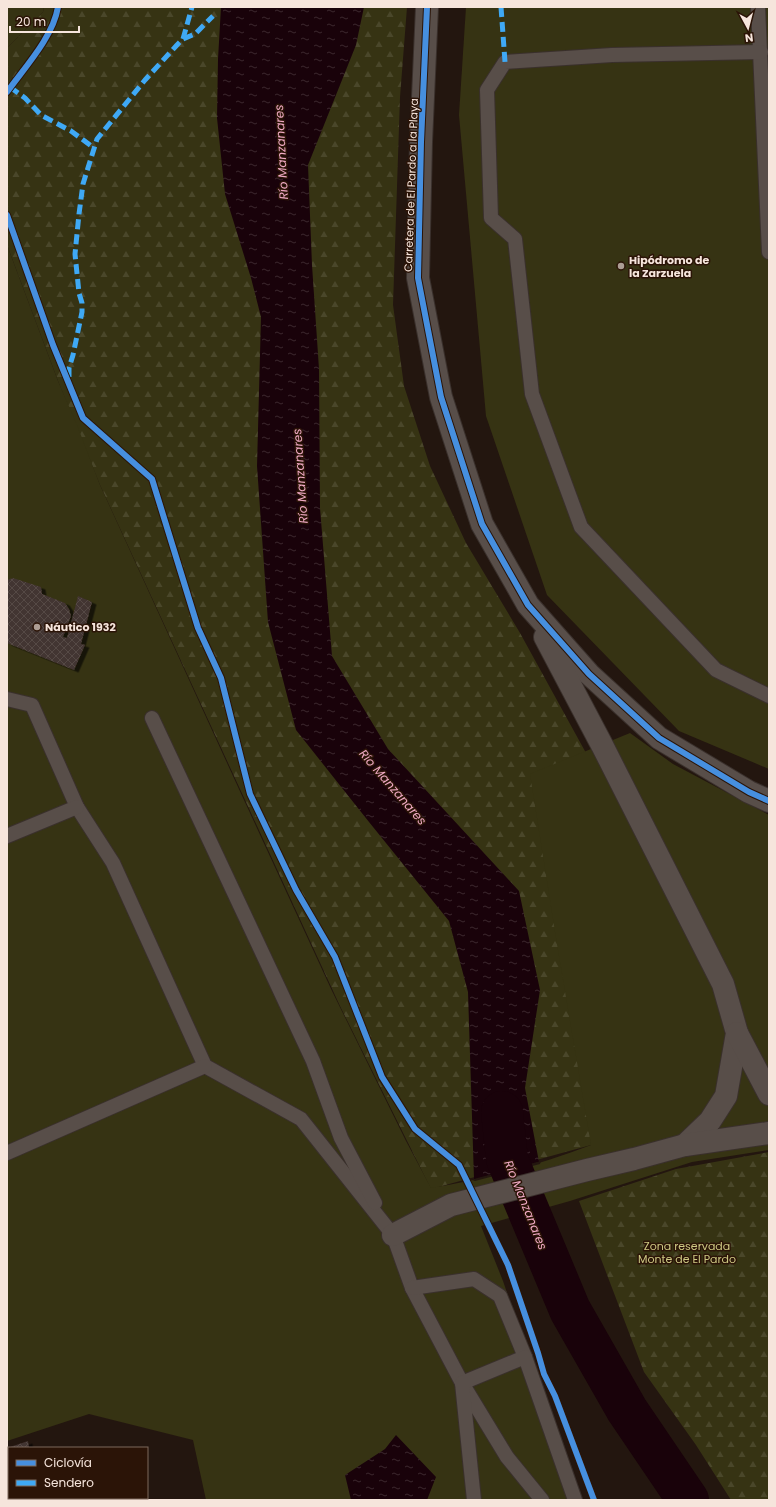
<svg xmlns="http://www.w3.org/2000/svg" width="776" height="1507" font-family="Poppins,sans-serif">
<defs>
<pattern id="forest-firs" width="22" height="20" patternUnits="userSpaceOnUse"><rect width="22" height="20" fill="#363313"/><path d="M5 1l3.5 6h-7zM16 11l3.5 6h-7z" fill="#4a472a"/></pattern>
<pattern id="water-ripples" width="26" height="14" patternUnits="userSpaceOnUse"><rect width="26" height="14" fill="#19020a"/><path d="M2 4q2-2 4 0t4 0M15 11q2-2 4 0t4 0" fill="none" stroke="#3b272d"/></pattern>
<pattern id="building-cross-hatch" width="8" height="8" patternUnits="userSpaceOnUse"><rect width="8" height="8" fill="#423430"/><path d="M0 0l8 8M0 8l8-8" fill="none" stroke="#554844"/></pattern>
<filter id="shadow"><feDropShadow dx="4.5" dy="2.5" stdDeviation="0" flood-color="#0009"/></filter>
</defs>
<rect width="100%" height="100%" fill="#23160f"/>
<!-- forest -->
<g fill="url(#forest-firs)">
<polygon points="44,7 407,7 400,97 393,305 404,386 430,466 466,543 520,633 586,753 591,1145 431,1189 340,1006 100,485 58,381 7,245 7,48 43,12"/>
<polygon points="769,1152 769,1500 731,1500 696,1445 644,1372 579,1201 676,1169"/>
</g>
<!-- pitch -->
<g fill="#363313">
<polygon points="7,7 44,7 43,12 7,48"/>
<polygon points="466,7 769,7 769,769 679,731 547,595 486,416 459,115"/>
<path d="M7 245 58 381 77 425 100 485 238 787 332 991 406 1141 431 1188C485 1179 540 1165 591 1145L556 938 530 774 630 733 673 764 769 815V1150L692 1162 570 1201 481 1226 503 1281 531 1363 582 1500H206L193 1440 89 1414 7 1441Z"/>
</g>
<!-- water -->
<g fill="url(#water-ripples)">
<polygon points="221,7 364,7 356,45 308,165 312,265 319,369 320,508 332,656 388,749 519,891 540,990 525,1088 539,1162 474,1179 468,992 449,921 369,822 296,730 268,622 257,466 261,317 251,278 225,194 217,118 218,59"/>
<polygon points="396,1435 436,1477 427,1500 351,1500 345,1475 385,1449"/>
</g>
<!-- pier -->
<polygon fill="#23160f" points="541,1161 540,1164 475,1181 472,1180"/>
<g fill="none" stroke-linecap="round" stroke-linejoin="round">
<!-- river -->
<polyline stroke="#19020a" stroke-width="42" points="502,1112 507,1159 570,1310 627,1410 688,1500"/>
</g>
<!-- building -->
<g fill="url(#building-cross-hatch)" filter="url(#shadow)">
<polygon points="13,578 41,587 42,594 65,603 69,609 71,616 63,637 67,638 78,596 92,602 81,644 85,645 74,670 7,643 7,580"/>
<polygon points="28,1441 29,1448 9,1448 9,1473 7,1474 7,1448"/>
</g>
<g fill="none" stroke-linecap="round" stroke-linejoin="round">
<defs>
<g id="service">
<polyline points="758,7 769,252"/>
<polyline points="761,52 612,55 505,62 487,90 491,218 515,239 532,394 581,527 716,670 769,696"/>
<polyline points="7,699 32,705 77,807 113,863 205,1066 301,1119 393,1235 412,1288 462,1383 507,1457 542,1500"/>
<polyline points="152,718 313,1061 341,1138 375,1203"/>
<polyline points="7,836 77,807"/>
<polyline points="7,1153 205,1066"/>
<polyline points="412,1288 474,1279 500,1296 525,1357 462,1383 474,1500"/>
<polyline points="525,1357 575,1500"/>
</g>
<g id="minor">
<polyline points="427,7 421,142 418,278 441,397 482,524 528,605 589,674 659,738 749,792 769,801"/>
<polyline points="545,637 603,747 723,984 737,1033 726,1096 710,1121 685,1145"/>
<polyline points="737,1033 769,1094"/>
<polyline points="393,1235 451,1205 587,1170 634,1159 685,1145 769,1133"/>
</g>
</defs>
<!-- service casing -->
<use href="#service" stroke="#3a302c" stroke-width="16"/>
<!-- minor casing -->
<use href="#minor" stroke="#3a302c" stroke-width="24"/>
<!-- service -->
<use href="#service" stroke="#584e49" stroke-width="14"/>
<!-- minor -->
<use href="#minor" stroke="#584e49" stroke-width="22"/>
<!-- quiet -->
<g stroke="#3fa9f5" stroke-width="5" stroke-dasharray="10 5" stroke-linecap="butt">
<polyline points="501,7 505,62"/>
<polyline points="183,39 192,7"/>
<polyline points="10,87 25,98 41,115 71,131 94,148"/>
<polyline points="69,377 69,368 73,355 82,312 82,303 79,293 75,254 79,214 83,184 97,139 145,80 177,45 183,39 195,34 213,16"/>
</g>
<defs>
<g id="cycleway">
<polyline points="427,7 421,142 418,278 441,397 482,524 528,605 589,674 659,738 749,792 769,801"/>
<path d="M7 92C25 67 53 37 58 7"/>
<polyline points="7,215 53,345 83,418 152,479 198,628 221,678 250,794 296,890 335,957 382,1077 415,1129 459,1165 508,1265 538,1353 544,1374 555,1396 594,1500"/>
</g>
</defs>
<!-- cycleway casing -->
<use href="#cycleway" stroke="#2b1407" stroke-width="8"/>
<!-- cycleway -->
<use href="#cycleway" stroke="#468fdf" stroke-width="6"/>
</g>
<!-- markers -->
<g fill="#ac9d94" stroke="#2b1407" stroke-width="1.5">
<circle cx="621" cy="266" r="4"/>
<circle cx="37" cy="627" r="4"/>
</g>
<g text-anchor="middle" dominant-baseline="central" stroke-width="3" stroke-linejoin="round" paint-order="stroke">
<!-- street labels -->
<g font-size="11" fill="#f6e5dc" stroke="#2b1407">
<text transform="translate(411 185) rotate(-88)">Carretera de El Pardo a la Playa</text>
</g>
<!-- poi labels -->
<g font-size="11" font-weight="bold" fill="#f6e5dc" stroke="#2b1407" text-anchor="start">
<text x="629" y="260">Hipódromo de<tspan x="629" dy="13">la Zarzuela</tspan></text>
<text x="45" y="627">Náutico 1932</text>
</g>
<!-- park labels -->
<g font-size="11" fill="#cdc883" stroke="#2b1407">
<text x="687" y="1246">Zona reservada<tspan x="687" dy="13">Monte de El Pardo</tspan></text>
</g>
<!-- water labels -->
<g font-size="12" font-style="italic" fill="#efa9c4" stroke="#2b1407">
<text transform="translate(281 152) rotate(-93)">Río Manzanares</text>
<text transform="translate(300 476) rotate(-94)">Río Manzanares</text>
<text transform="translate(393 787) rotate(49)">Río Manzanares</text>
<text transform="translate(526 1205) rotate(68)">Río Manzanares</text>
</g>
</g>
<!-- border -->
<rect width="776" height="1507" fill="none" stroke="#f6e5dc" stroke-width="16"/>
<!-- legend -->
<rect x="8" y="1447" width="140" height="52" fill="#2b1407" stroke="#7c685c"/>
<rect x="16" y="1460" width="20" height="6" fill="#468fdf" stroke="#7c685c"/>
<text x="44" y="1467" font-size="12" fill="#f6e5dc">Ciclovía</text>
<rect x="16" y="1480" width="20" height="6" fill="#3fa9f5" stroke="#7c685c"/>
<text x="44" y="1487" font-size="12" fill="#f6e5dc">Sendero</text>
<!-- north arrow -->
<g transform="translate(748 28) rotate(173)" stroke="#2b1407" stroke-width="3" paint-order="stroke">
<path d="M0-3L7 15L0 10L-7 15Z" fill="#f6e5dc"/>
<text y="-6" font-size="11" font-weight="bold" text-anchor="middle" fill="#f6e5dc">N</text>
</g>
<!-- scale -->
<path d="M10 26v6h69v-6" fill="none" stroke="#f6e5dc" stroke-width="2"/>
<text x="16" y="26" font-size="12" fill="#f6e5dc" stroke="#2b1407" stroke-width="3" paint-order="stroke">20 m</text>
</svg>
